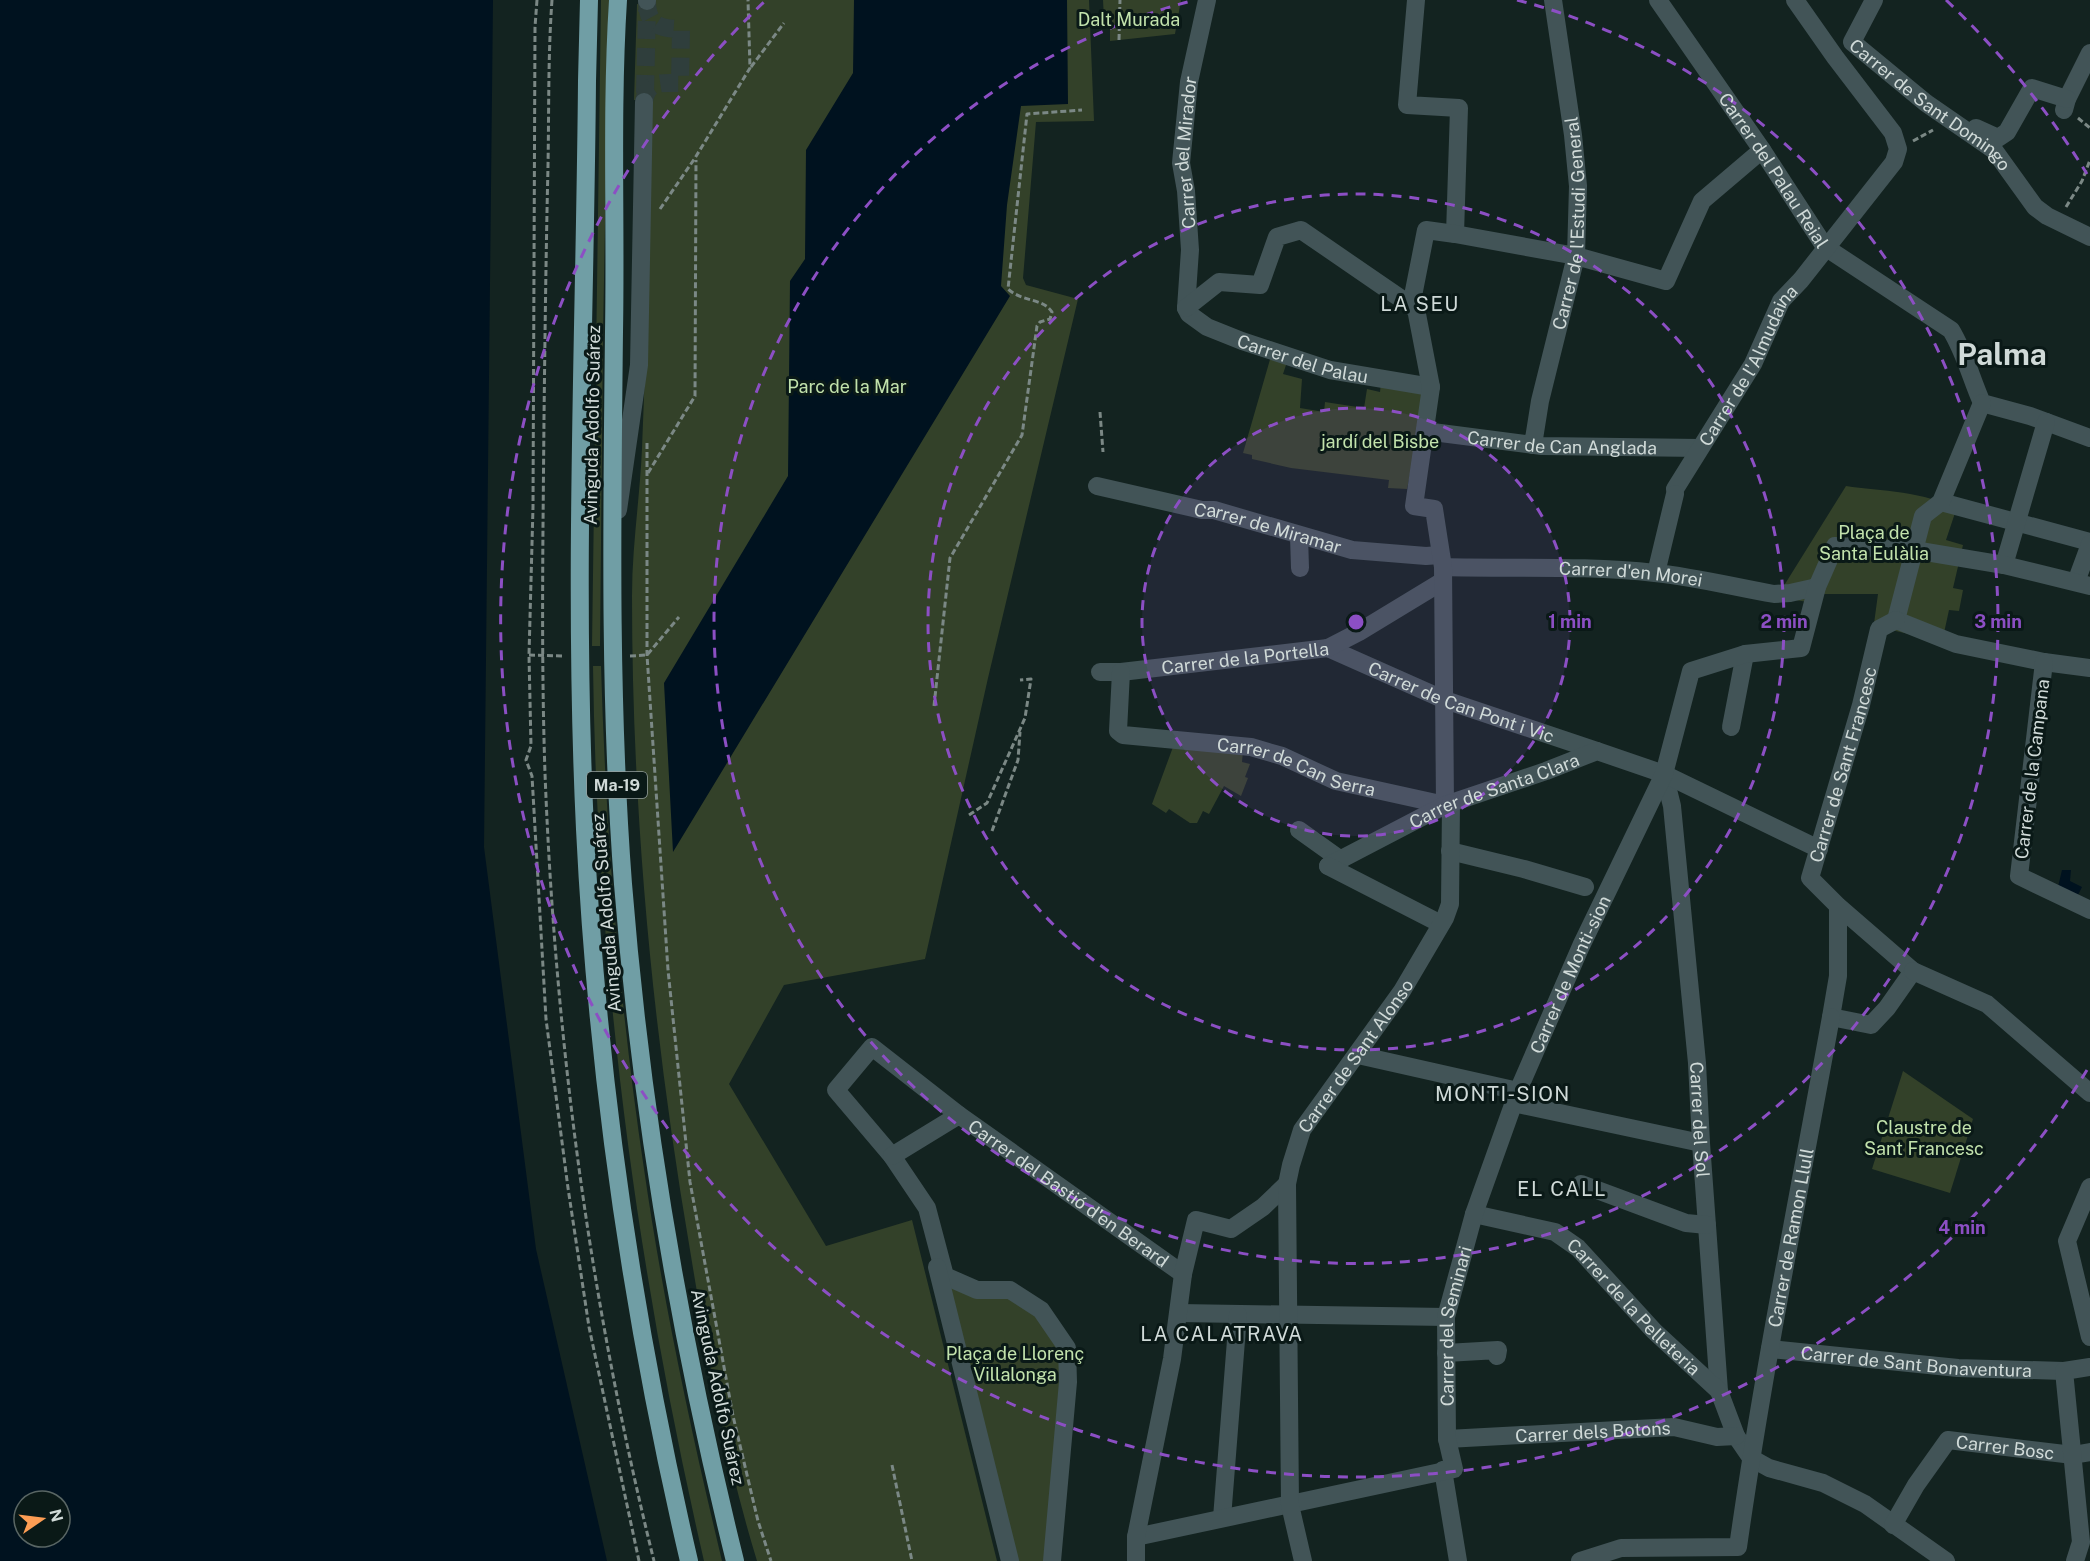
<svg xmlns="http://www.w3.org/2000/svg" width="2090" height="1561" font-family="'Public Sans',sans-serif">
<rect width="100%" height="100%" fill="#132320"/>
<!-- green -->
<g fill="#334129">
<polygon points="601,0 609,0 603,337 600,646 592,646"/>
<path d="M654 0H1089L1094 121 1036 122 1023 278 1026 285 1078 299 988 678 925 959 784 985 729 1084 826 1246 912 1220 997 1561H757C726 1460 707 1354 690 1250 653 1034 632 815 632 596 632 546 640 497 642 448 647 332 649 216 650 101L634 100 637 4 653 5Z"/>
<polygon points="1103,0 1181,0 1175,34 1110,41 1110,23 1104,19"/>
<polygon points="1271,356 1287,362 1283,374 1302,379 1300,408 1324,412 1325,402 1364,408 1367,389 1380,392 1381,382 1423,393 1419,430 1407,489 1388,488 1389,480 1291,468 1252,459 1252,455 1243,453"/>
<path d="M1846 486C1879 491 1928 491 1956 510L1946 540 1963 545 1953 588 1963 590 1959 611 1949 610 1944 633 1939 641 1887 629 1873 631 1878 594H1822L1819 604 1784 598 1785 584Z"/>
<path d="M593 666H601C606 834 619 1002 644 1169 663 1301 691 1431 722 1561H704C636 1266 597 969 593 666Z"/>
<polygon points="1173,747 1243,751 1242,762 1250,764 1245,777 1248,778 1241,796 1224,786 1209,814 1203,811 1197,823 1190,823 1169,809 1166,813 1152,804"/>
<polygon points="1903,1071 1973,1119 1950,1193 1872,1169"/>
<polygon points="945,1276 1010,1290 1067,1348 1052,1561 1010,1561"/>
</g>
<!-- water -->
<g fill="#00121f" fill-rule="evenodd">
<path d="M0 0H493L484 847 536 1249 607 1561H0ZM24 1501H60V1537H24Z"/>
<polygon points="854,0 1067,0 1068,104 1021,106 1007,205 1001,286 1010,296 673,852 664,683 788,476 790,281 805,259 806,150 853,73"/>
<polygon points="2062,870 2071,870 2070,881 2082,887 2078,895 2058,887"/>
</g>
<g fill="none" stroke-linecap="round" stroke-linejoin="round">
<!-- minor-tunnel -->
<g stroke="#2f3e3c" stroke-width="18" stroke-dasharray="18 9" stroke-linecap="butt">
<polyline points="645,93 647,10"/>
<path d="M644 102C647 80 662 83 680 83L681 29C660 29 647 25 647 1"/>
</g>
<!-- path -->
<g stroke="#7b8885" stroke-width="3" stroke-dasharray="6 3" stroke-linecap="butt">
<polyline points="537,0 535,27 533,507 529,655 531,746 526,760 532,776 546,1019 568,1188 589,1327 639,1561"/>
<path d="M552 0C548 55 549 110 548 166 546 250 545 334 544 418 543 536 541 655 545 773 555 1038 590 1304 654 1561"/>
<polyline points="1119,40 1120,0"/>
<polyline points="751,67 784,23"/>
<polyline points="2078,118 2090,128"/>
<polyline points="1913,141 1933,130"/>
<polyline points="2066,207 2082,181 2090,160"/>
<polyline points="660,209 695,158 750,68 748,0"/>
<polyline points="1100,412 1103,452"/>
<polyline points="647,443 647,655 668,970 690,1182 733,1416 758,1521 771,1561"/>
<polyline points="648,473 695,396 696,160"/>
<polyline points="529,655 563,656"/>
<polyline points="630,656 647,655 679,617"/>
<path d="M934 706 950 558 1022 435 1037 326 1040 322 1050 319 1052 312C1043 298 1022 302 1008 289L1027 114 1082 110"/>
<polyline points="969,815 987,803 1025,718 1031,679 1020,680"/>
<polyline points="992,831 1018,760 1020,732"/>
<polyline points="892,1465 912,1561"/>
</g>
<!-- minor -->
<g stroke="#425457" stroke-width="18">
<polyline points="1416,0 1407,105 1459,108 1455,234"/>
<path id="s1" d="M1658 0 1762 150 1825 247 1951 330C1965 353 1971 378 1982 403L2030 416 2090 438"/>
<path id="s2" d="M1874 0 1852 42 1926 103 1994 150 2035 207 2047 216 2090 237"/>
<polyline points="647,1 647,0"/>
<polyline points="2064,110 2067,99 2090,53"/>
<polyline points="1976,128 1998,138 2007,132 2032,88 2067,99"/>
<polyline points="1411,306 1426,230 1455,234 1576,256 1666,281 1702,201 1762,150"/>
<path id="s3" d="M1186 308 1190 250 1186 191 1181 163 1189 82 1207 0"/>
<path id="s4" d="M1186 308 1189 314 1207 327 1242 341 1330 370 1431 387"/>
<path id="s5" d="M1425 431 1542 446 1700 448"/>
<path id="s6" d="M1533 445 1540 401 1576 256 1578 186 1573 135 1553 0"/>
<path id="s7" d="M1097 486 1202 510H1214L1352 550 1426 556 1440 555"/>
<path id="s8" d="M1675 489 1753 364 1781 301 1801 280 1894 162 1898 149 1893 133 1835 57 1795 0"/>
<polyline points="1941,502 2090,542"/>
<polyline points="618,510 639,365 644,102"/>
<polyline points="1299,536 1300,568"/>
<polyline points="2004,565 2046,422"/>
<path id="s9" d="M1443 567C1514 569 1585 565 1655 573 1695 577 1734 587 1774 594L1790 593 1817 587"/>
<polyline points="1656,573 1675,494"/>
<polyline points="2076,582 2090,544"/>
<polyline points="1896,620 1923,516 1941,502 1982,403"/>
<polyline points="1896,620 1956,644 2044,662 2090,668"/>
<path id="s10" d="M1328 648 1445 700 1597 751"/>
<polyline points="2044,662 2019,876 2090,910"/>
<path id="s11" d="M1100 672H1121L1328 648 1359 632 1443 581"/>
<path id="s12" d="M1121 672 1118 731 1123 735 1251 747 1282 756 1336 781 1445 805 1443 567 1434 509 1414 506 1431 387 1416 309 1301 230 1277 237 1260 285 1219 282 1186 308"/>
<polyline points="1731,727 1745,654"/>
<path id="s13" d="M1664 774 1672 806 1697 1063 1701 1143 1719 1391 1736 1436 1751 1458 1769 1468 1823 1483 1865 1504 1946 1561"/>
<polyline points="1299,830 1341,860"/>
<polyline points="1450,851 1524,869 1585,887"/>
<path id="s14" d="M1328 866 1445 805 1546 771 1597 751 1664 774 1819 849"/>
<polyline points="1328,866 1441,924"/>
<path id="s15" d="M1838 906V976L1831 1017 1871 1025 1887 1008 1913 971 1838 906 1810 878 1861 705 1879 629 1896 620"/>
<polyline points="1913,971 1987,1004 2090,1093"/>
<polyline points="1358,1055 1518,1091"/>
<polyline points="1513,1103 1701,1143"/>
<polyline points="959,1115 872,1047 836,1090 892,1156 927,1208 945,1276 977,1290 1010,1290 1041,1310 1067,1348 1068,1382 1052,1561"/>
<path id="s16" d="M892 1156 959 1115 1183 1274"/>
<polyline points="1581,1184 1686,1223 1707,1225"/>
<polyline points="2090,1187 2067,1241 2090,1337"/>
<path id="s17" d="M1474 1214 1555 1232 1578 1248 1654 1331 1719 1391"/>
<polyline points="937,1267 1010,1561"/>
<polyline points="1179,1313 1446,1317"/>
<path id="s18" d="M1770 1349 1958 1368 2064 1371"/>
<polyline points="1446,1353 1498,1350 1497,1356"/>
<path id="s19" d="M1447 1439 1674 1427 1717 1437 1736 1436"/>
<polyline points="1443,1470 1458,1561"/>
<polyline points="1222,1518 1238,1315"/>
<path id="s20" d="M1893 1525 1916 1485 1948 1440 2073 1455 2090 1452"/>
<path id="s21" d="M1136 1537 1454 1469 1447 1439 1446 1317 1474 1214 1518 1091 1581 946 1664 774 1691 671 1745 654 1801 648 1817 587 1835 546 1914 550 2004 565 2090 586"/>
<polyline points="1136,1561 1136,1537 1172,1359 1183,1274 1196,1220 1231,1229 1263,1207 1287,1184"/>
<path id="s22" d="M1303 1561 1290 1505 1287 1184 1291 1165 1302 1130 1402 991 1445 918 1450 904 1451 803"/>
<path id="s23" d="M1580 1561 1621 1548 1738 1547C1763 1370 1799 1194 1831 1017"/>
<polyline points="2075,1561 2081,1542 2064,1371 2090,1367"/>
</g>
<!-- highway -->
<g stroke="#709ea5" stroke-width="18">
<path d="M589 0 587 81C585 329 573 581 585 829 597 1074 633 1322 689 1561"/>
<path d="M618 0C611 110 616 221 614 332 612 516 609 700 623 884 641 1112 680 1339 735 1561"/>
</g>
</g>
<!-- distance rings -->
<circle cx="1356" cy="622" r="214" fill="#8c4fc4" fill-opacity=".12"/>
<g fill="none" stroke="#8c4fc4" stroke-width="3" stroke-dasharray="10 8">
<circle cx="1356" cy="622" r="214"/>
<circle cx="1356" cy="622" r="428"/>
<path d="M1517 0A642 642 0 1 1 1195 0"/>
<path d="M2087 1070A857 857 0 1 1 766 0M1946 0A857 857 0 0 1 2087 174"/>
</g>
<g text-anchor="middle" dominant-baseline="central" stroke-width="6" stroke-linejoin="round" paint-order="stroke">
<!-- shield labels -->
<rect fill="#0a1917" stroke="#95a09e" stroke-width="1.5" x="587" y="772" width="60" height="26" rx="4.5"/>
<g font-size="16" font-weight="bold" fill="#d0dad8">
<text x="617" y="785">Ma-19</text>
</g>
<!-- park labels -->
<g font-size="18" fill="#c2e2ac" stroke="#0a1917">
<text x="1129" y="19">Dalt Murada</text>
<text x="847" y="386">Parc de la Mar</text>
<text x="1380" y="441">jardí del Bisbe</text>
<text x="1874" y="532">Plaça de<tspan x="1874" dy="21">Santa Eulàlia</tspan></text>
<text x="1924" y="1127">Claustre de<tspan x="1924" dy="21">Sant Francesc</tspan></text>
<text x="1015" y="1353">Plaça de Llorenç<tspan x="1015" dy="21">Villalonga</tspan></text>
</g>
<!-- street labels -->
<g font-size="18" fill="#d0dad8" stroke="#0a1917">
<text stroke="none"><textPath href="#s2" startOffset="148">Carrer de Sant Domingo</textPath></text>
<text stroke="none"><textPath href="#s3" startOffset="156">Carrer del Mirador</textPath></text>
<text stroke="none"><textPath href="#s1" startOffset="206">Carrer del Palau Reial</textPath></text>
<text stroke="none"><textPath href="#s6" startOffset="226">Carrer de l'Estudi General</textPath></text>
<text stroke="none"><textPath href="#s4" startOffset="130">Carrer del Palau</textPath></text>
<text stroke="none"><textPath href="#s8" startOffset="144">Carrer de l'Almudaina</textPath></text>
<text transform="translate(592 425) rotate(-89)">Avinguda Adolfo Suárez</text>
<text stroke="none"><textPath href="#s5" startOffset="138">Carrer de Can Anglada</textPath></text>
<text stroke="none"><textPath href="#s7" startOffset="176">Carrer de Miramar</textPath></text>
<text stroke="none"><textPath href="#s9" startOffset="188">Carrer d'en Morei</textPath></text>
<text stroke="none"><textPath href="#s11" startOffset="146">Carrer de la Portella</textPath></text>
<text stroke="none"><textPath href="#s10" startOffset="144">Carrer de Can Pont i Vic</textPath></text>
<text stroke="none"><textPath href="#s15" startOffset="478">Carrer de Sant Francesc</textPath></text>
<text stroke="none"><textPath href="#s12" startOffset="243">Carrer de Can Serra</textPath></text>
<text transform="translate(2032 769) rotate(-83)">Carrer de la Campana</text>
<text stroke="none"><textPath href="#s14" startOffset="183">Carrer de Santa Clara</textPath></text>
<text transform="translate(606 913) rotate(-95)">Avinguda Adolfo Suárez</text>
<text stroke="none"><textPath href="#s21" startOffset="843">Carrer de Monti-sion</textPath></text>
<text stroke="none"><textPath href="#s22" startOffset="526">Carrer de Sant Alonso</textPath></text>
<text stroke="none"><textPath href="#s13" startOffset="348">Carrer del Sol</textPath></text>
<text stroke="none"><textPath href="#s16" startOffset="213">Carrer del Bastió d'en Berard</textPath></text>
<text stroke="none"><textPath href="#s23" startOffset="474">Carrer de Ramon Llull</textPath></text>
<text stroke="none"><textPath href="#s17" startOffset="192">Carrer de la Pelleteria</textPath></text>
<text stroke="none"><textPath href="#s21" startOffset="470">Carrer del Seminari</textPath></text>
<text stroke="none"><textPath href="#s18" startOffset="147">Carrer de Sant Bonaventura</textPath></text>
<text transform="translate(718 1387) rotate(78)">Avinguda Adolfo Suárez</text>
<text stroke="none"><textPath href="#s19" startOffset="146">Carrer dels Botons</textPath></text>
<text stroke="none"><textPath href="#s20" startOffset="159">Carrer Bosc</textPath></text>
</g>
<!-- neighbourhood labels -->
<g font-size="20" letter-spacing="1.5" fill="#d0dad8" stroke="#0a1917">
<text x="1420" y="304">LA SEU</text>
<text x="1503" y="1094">MONTI-SION</text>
<text x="1562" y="1189">EL CALL</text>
<text x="1222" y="1334">LA CALATRAVA</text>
</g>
<!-- town labels -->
<g font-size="30" font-weight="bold" fill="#d0dad8" stroke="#0a1917">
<text x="2002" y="354">Palma</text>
</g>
</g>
<circle cx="1356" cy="622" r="9" fill="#8c4fc4" stroke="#0a1917" stroke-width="3"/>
<g font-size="18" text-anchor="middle" font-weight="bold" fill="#8c4fc4" stroke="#0a1917" stroke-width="6" stroke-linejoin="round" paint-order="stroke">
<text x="1570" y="628">1 min</text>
<text x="1784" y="628">2 min</text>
<text x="1998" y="628">3 min</text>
<text x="1962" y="1234">4 min</text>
</g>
<!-- north arrow -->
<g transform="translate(42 1519) rotate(76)"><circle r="28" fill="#0a1917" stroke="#596664" stroke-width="1.5"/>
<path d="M0-4.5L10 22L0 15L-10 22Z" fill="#fc9d54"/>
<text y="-9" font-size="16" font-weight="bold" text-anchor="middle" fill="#d0dad8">N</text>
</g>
</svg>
